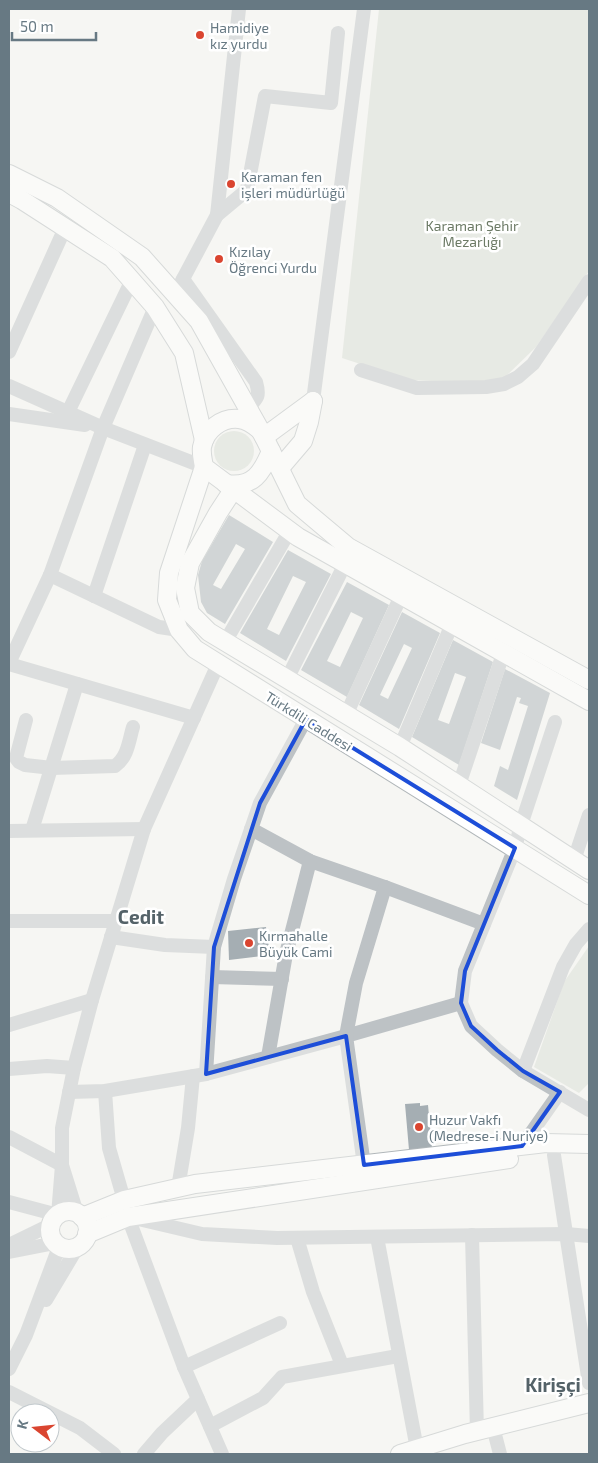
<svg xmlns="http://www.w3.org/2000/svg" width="598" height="1463" font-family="'Exo 2',sans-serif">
<rect width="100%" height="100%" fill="#f6f6f3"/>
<!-- green -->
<g fill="#d6dbd3">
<polygon points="379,9 589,9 589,271 536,347 498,384 409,380 342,358"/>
<circle cx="234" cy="451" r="20"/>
<polygon points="589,946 589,1083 579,1093 534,1067 564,982"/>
</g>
<!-- building -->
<g fill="#a5aeb3" fill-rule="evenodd">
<path d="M229 515 273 542 225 624 207 613 201 602 198 575 202 561ZM236 544 245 549 221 589 213 585Z"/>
<path d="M288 550 331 574 286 661 240 633ZM293 576 306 582 279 635 267 629Z"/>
<path d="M347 582 389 605 347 697 301 670ZM351 612 363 618 340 667 327 661Z"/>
<path d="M402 612 440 633 399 729 359 705ZM404 644 412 648 388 699 380 695Z"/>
<path d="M453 640 493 662 459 765 412 737ZM455 673 466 677 449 724 438 720Z"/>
<polygon points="505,669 550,693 517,800 494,786 500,766 508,770 528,706 519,703 521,698 517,697 500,750 481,743"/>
<polygon points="266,927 270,955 229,960 228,931"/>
<polygon points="420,1103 420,1106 428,1105 432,1148 409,1150 405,1104"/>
</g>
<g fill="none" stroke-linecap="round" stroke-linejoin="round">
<defs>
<g id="major">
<polyline points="9,174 57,198 142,257 199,321 264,437 297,504 348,547 589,680"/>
<polyline points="9,193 22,200 112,258 155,307 184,353 204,440"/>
<path d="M260 430C254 425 248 420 239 419 222 417 205 430 202 447 201 454 203 460 204 467L298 537 589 701"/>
<polyline points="264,437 313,401"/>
<polyline points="204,467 169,573 167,600 179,630 195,649 589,895"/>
<polyline points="280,468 303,441 309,422 313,401"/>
<path d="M226 484C253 488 262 473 271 451"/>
<polyline points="233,490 218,513 190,563 185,588 190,613 209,632 400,747 589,870"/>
<circle cx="69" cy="1230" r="19"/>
<polyline points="82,1217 124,1200 195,1184 546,1143 589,1144"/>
<polyline points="87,1234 128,1217 509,1159"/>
<polyline points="400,1454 465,1434 589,1403"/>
</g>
</defs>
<!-- major casing -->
<use href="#major" stroke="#b1b7ba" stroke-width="20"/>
<!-- minor -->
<g stroke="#bdc2c5" stroke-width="14">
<polyline points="217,215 247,190 265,96 331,103 338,33"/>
<path d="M183 279 256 382C260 396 258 398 248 408"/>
<polyline points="175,294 217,215 239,9"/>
<polyline points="9,352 65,228"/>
<polyline points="361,370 417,388 486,387 504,384 518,377 533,364 589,281"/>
<polyline points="9,386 103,428 204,467"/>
<polyline points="313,401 364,9"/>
<polyline points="68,412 132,280"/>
<polyline points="9,414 85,425"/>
<polyline points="50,575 159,627 179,630"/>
<polyline points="94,596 145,445"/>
<polyline points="225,642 289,532"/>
<polyline points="9,663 50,575 103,428 155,307"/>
<polyline points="9,664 194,718"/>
<polyline points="287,679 345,564"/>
<polyline points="346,715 401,596"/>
<path d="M26 720 16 758 19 762 25 765 52 768 115 766C128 757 129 740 133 727"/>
<polyline points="555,722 521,825 515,848 465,971 461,1003 471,1026 497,1050 523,1071 589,1110"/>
<polyline points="400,747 452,624"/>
<polyline points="459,785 503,654"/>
<polyline points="251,829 310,861 385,887 484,924"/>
<polyline points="32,830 77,684"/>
<polyline points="9,831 144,829"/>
<polyline points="574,860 589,815"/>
<polyline points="9,921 117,921"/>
<polyline points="111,937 165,945 214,947"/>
<polyline points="212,977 282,979"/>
<polyline points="9,1025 92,1000"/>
<polyline points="268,1057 286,954 310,861"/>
<polyline points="9,1069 47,1066 74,1068"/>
<polyline points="523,1071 563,967 576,944 589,929"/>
<polyline points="206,1074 214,947 234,879 260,803 306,719"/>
<polyline points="105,1091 109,1148 124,1200"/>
<polyline points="69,1092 105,1091 206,1074 346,1036 461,1003"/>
<polyline points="9,1137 62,1165 77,1213"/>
<polyline points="522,1146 560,1092"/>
<polyline points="554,1155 589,1383"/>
<polyline points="364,1165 346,1036 356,983 385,887"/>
<polyline points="178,1188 188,1128 193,1076"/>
<polyline points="9,1202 58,1215 62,1165 62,1128 74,1068 92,1000 144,829 218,664"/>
<polyline points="128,1217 184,1367 222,1454"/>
<polyline points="134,1218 202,1234 277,1238 566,1234 589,1236"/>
<polyline points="472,1235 477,1432"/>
<polyline points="377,1237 417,1449"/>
<polyline points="297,1238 313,1292 342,1365"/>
<polyline points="9,1245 50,1225"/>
<polyline points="9,1252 55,1243"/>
<polyline points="46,1300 77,1248"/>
<polyline points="184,1367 280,1323"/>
<polyline points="9,1369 26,1335 59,1247"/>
<polyline points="9,1392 80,1428 114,1454"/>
<polyline points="210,1426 263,1398 282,1377 398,1356"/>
<polyline points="493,1427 500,1454"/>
<polyline points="144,1454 162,1433 198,1399"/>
</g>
<!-- major -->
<use href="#major" stroke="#fff" stroke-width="18"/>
</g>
<!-- marked area -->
<path d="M0 0H598V1463H0ZM306 719 515 848 465 971 461 1003 471 1026 497 1050 523 1071 560 1092 522 1146 364 1165 346 1036 206 1074 214 947 260 803Z" fill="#f6f6f3" fill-opacity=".55" fill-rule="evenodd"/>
<path fill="none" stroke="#1d4ed8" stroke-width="4" stroke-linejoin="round" d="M306 719 515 848 465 971 461 1003 471 1026 497 1050 523 1071 560 1092 522 1146 364 1165 346 1036 206 1074 214 947 260 803Z"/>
<!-- markers -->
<g fill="#da4530" stroke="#fff" stroke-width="2">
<circle cx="200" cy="35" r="5"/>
<circle cx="231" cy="184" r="5"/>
<circle cx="219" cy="259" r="5"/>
<circle cx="249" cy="943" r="5"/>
<circle cx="419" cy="1127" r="5"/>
</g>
<g text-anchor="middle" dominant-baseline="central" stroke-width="5" stroke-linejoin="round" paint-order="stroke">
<!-- poi labels -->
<g font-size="14" fill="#677983" stroke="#fff" text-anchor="start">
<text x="210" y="27">Hamidiye<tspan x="210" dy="16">kız yurdu</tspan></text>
<text x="241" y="176">Karaman fen<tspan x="241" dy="16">işleri müdürlüğü</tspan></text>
<text x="229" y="251">Kızılay<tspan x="229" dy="16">Öğrenci Yurdu</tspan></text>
<text x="259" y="935">Kırmahalle<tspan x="259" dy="16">Büyük Cami</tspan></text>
<text x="429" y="1119">Huzur Vakfı<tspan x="429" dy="16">(Medrese-i Nuriye)</tspan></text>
</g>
<!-- park labels -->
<g font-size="14" fill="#6c7a65" stroke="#fff">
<text x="472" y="225">Karaman Şehir<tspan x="472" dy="16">Mezarlığı</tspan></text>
</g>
<!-- street labels -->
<g font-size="14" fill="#677983" stroke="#fff">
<text transform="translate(309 721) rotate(32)">Türkdili Caddesi</text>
</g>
<!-- district labels -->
<g font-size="19" font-weight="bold" fill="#546268" stroke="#fff">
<text x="141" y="916">Cedit</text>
<text x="553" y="1384">Kirişçi</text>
</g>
</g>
<!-- border -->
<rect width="598" height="1463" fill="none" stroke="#677983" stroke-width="20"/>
<!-- north arrow -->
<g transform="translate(35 1428) rotate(286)"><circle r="24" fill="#ffffff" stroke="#c2c9cd"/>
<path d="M0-4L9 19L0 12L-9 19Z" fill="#da4530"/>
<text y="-8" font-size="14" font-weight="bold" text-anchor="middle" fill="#677983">K</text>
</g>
<!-- scale -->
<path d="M12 32v8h84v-8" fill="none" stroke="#677983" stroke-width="2.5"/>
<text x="20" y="32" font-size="15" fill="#677983" stroke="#ffffff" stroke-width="4" paint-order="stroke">50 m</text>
</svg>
